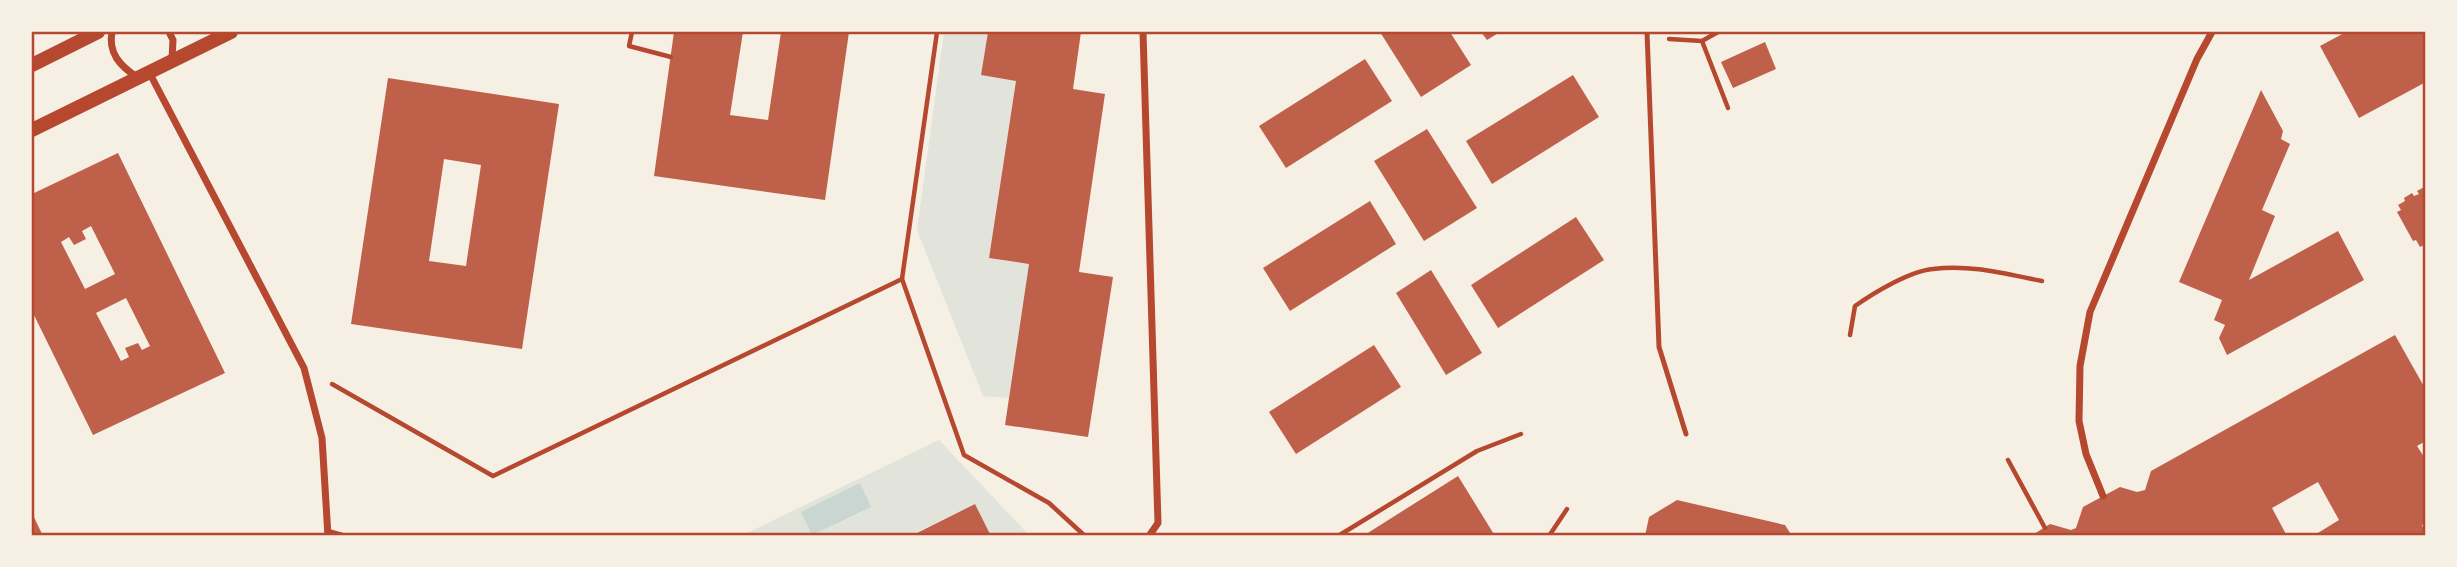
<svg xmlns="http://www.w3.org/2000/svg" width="2457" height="567" font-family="Barlow,sans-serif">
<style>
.green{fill:#e2e4dc}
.water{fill:#c9d6d2}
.building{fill:#bf614a;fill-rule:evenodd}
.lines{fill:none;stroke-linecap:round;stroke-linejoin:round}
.path{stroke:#b5482f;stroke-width:4.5}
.service{stroke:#b5482f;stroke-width:5}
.minor{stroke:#b5482f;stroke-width:7}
.secondary{stroke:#b5482f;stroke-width:14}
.neatline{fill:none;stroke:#b5482f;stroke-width:2.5}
</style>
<rect width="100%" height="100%" fill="#f6efe4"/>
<!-- green -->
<g class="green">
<polygon points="944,32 988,32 981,75 1016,81 989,258 1029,264 1009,398 983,396 917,230"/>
<polygon points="939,440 1029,535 991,535 975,504 911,535 741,536"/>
</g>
<!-- water -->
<polygon class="water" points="860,483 871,507 812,535 801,512"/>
<!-- building -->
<g class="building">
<polygon points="674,32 743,32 730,115 768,120 781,32 849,32 825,200 654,176"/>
<polygon points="988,32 1081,32 1073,89 1105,94 1079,272 1113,277 1088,437 1005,425 1029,264 989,258 1016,81 981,75"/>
<polygon points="1380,32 1450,32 1471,65 1421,97"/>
<polygon points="1481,32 1500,32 1487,40"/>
<polygon points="2346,32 2426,32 2426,82 2359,118 2320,46"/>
<polygon points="1765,42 1776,69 1733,88 1721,62"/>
<polygon points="1365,59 1392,101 1286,168 1259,126"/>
<polygon points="1573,75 1599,117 1492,184 1466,141"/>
<path d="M388,78L559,104L522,349L351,324ZM444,159L481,165L466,266L429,261Z"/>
<polygon points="2261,90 2283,131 2281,139 2290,144 2262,210 2275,216 2249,280 2338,231 2364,280 2227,355 2219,338 2225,325 2214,320 2222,300 2179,282"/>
<polygon points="1427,129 1477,208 1424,241 1374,161"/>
<path d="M118,153L225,373L93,435L32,311V194ZM91,226L115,274L85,289L61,242L69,237L74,245L86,239L82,231ZM126,298L150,346L142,350L138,343L125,348L129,357L121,361L96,313Z"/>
<polygon points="2426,186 2426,248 2424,245 2420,247 2416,240 2413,241 2397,212 2401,210 2398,205 2405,201 2404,198 2412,193 2414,196 2419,194 2417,191"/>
<polygon points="1370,201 1396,244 1290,311 1263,268"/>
<polygon points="1576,217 1604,260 1498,328 1471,285"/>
<polygon points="1431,270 1482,353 1446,375 1396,293"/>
<polygon points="2395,335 2426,390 2426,441 2417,446 2426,460 2426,522 2422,525 2426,536 2313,536 2339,520 2318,482 2272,508 2287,536 2031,536 2050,524 2071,530 2076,528 2083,507 2120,487 2137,492 2145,490 2151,471"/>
<polygon points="1374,345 1401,387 1296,454 1269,412"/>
<polygon points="1458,476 1495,536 1363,536"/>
<polygon points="1677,500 1785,525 1792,536 1645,536 1649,517"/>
<polygon points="975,504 991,536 911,536"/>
<polygon points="32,513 43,536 32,536"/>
</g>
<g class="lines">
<!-- path -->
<g class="path">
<polyline points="632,32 629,46 671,57"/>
<polyline points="1669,39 1702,41 1718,32"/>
<polyline points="1702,41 1728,108"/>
<polyline points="902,279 937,32"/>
<path d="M1850,335L1855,306C1875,292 1910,271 1933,269C1970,264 2006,274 2042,281"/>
<polyline points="332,384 493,476 902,279 964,455 1049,503 1085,536"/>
<polyline points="2008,460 2045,528"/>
<polyline points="1338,536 1477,451 1521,434"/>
<polyline points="1549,536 1567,509"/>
</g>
<!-- service -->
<g class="service">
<polyline points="1647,32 1659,347 1686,434"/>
<polyline points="327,531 345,536"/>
</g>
<!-- minor -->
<g class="minor">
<path d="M112,32C108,53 120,66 137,77"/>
<polyline points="169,32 173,40 172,59"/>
<polyline points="1143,32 1158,523 1149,536"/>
<polyline points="149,72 304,368 322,438 328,536"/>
<polyline points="2103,496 2086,454 2079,421 2080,366 2090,312 2197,59 2212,32"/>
</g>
<!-- secondary -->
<g class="secondary">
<polyline points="32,65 98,32"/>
<polyline points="32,130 231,32"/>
</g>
</g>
<!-- border -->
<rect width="2457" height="567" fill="none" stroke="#f6efe4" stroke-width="66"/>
<rect x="33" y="33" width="2391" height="501" class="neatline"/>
</svg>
